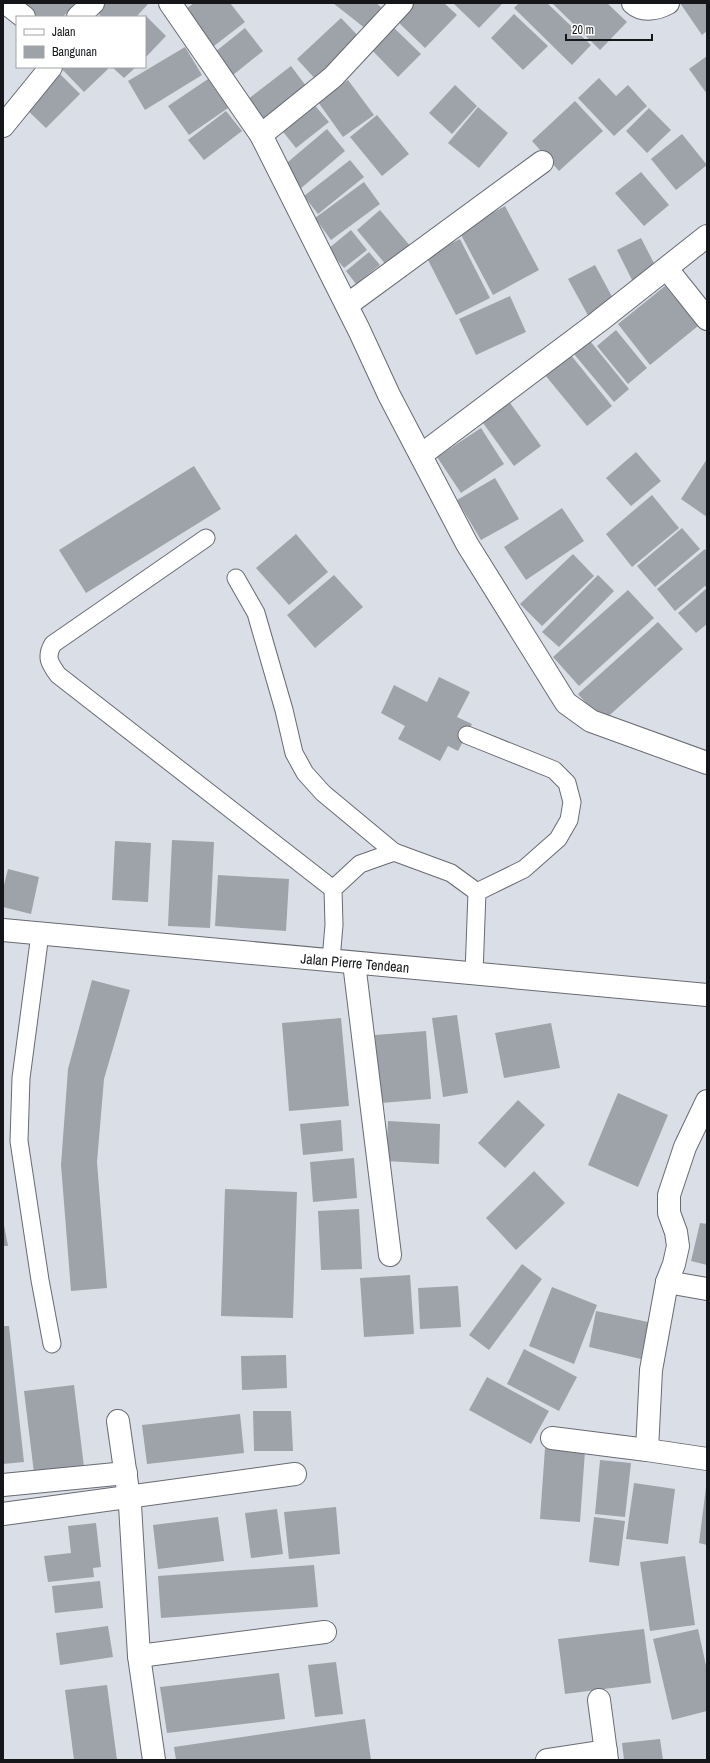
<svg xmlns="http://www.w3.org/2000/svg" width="710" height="1763" font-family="'Archivo Narrow',sans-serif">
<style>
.building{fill:#9ea3aa}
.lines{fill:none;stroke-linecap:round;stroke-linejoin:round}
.lane-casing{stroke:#676b72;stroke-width:19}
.street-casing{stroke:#676b72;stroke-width:24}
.secondary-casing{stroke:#676b72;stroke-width:24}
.lane{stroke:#fff;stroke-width:17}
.street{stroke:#fff;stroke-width:22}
.secondary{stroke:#fff;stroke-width:22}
.labels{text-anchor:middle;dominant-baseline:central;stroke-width:4;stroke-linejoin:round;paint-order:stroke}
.street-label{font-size:14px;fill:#141619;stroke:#fff}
</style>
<rect width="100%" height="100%" fill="#dadfe7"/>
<!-- building -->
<g class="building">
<polygon points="18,3 75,3 63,17 35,17"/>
<polygon points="99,3 149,3 136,17 102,17 94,9"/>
<polygon points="194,3 230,3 245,22 214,46 186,9"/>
<polygon points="333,3 376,3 382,8 366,29"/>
<polygon points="412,3 444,3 457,15 425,48 396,20"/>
<polygon points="453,3 503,3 479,28"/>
<polygon points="519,3 547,3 591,45 572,65 514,8"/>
<polygon points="552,3 607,3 627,22 600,50"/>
<polygon points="680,3 707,3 707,31 702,35"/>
<polygon points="514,14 548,46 523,70 491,38"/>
<polygon points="145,15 166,36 145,58"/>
<polygon points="341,18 362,40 318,82 297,59"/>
<polygon points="391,25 421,54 398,77 369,47"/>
<polygon points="245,28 263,51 233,75 215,52"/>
<polygon points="185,47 202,75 145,110 128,81"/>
<polygon points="707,56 707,94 689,69"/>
<polygon points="291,66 309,90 264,124 247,100"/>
<polygon points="60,67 107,67 108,69 84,92"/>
<polygon points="112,67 136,67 124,78"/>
<polygon points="56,70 80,94 46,128 22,105"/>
<polygon points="599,78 616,96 628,85 647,106 614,136 578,98"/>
<polygon points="208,79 228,108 189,135 168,106"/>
<polygon points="348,80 374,115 343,137 318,102"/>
<polygon points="455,85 477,106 452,134 429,113"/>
<polygon points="575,101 603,131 559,171 532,141"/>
<polygon points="312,102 329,122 296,148 280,128"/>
<polygon points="478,107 508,133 479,168 448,143"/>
<polygon points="649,108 671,130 647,153 626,131"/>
<polygon points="226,111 242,131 204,160 188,140"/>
<polygon points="377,115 409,154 382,176 350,137"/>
<polygon points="327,129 345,151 300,189 282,167"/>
<polygon points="682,134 707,165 676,190 651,159"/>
<polygon points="350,160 364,177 318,214 304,196"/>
<polygon points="641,172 669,205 644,226 615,193"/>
<polygon points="364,182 380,204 331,240 315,218"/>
<polygon points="505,206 539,270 493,295 459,231"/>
<polygon points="380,210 411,247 387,266 357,230"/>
<polygon points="351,230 367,250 344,268 328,249"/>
<polygon points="641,238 658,271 634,284 617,250"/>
<polygon points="460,239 490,298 456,315 426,256"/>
<polygon points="369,252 380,265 356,284 346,271"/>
<polygon points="595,265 616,304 590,319 568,279"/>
<polygon points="665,286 698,326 650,365 618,324"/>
<polygon points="510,296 526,332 476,355 459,319"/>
<polygon points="616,330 647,368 628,384 597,346"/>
<polygon points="590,341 629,389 614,402 574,354"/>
<polygon points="570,354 612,406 587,426 545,375"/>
<polygon points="508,400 541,446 514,466 481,420"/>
<polygon points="481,428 504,464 461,493 437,457"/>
<polygon points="636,452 661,481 631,506 606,478"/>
<polygon points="707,459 707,517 681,499"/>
<polygon points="194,466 221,509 86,593 59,550"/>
<polygon points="495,478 519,519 481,540 457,500"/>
<polygon points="652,495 679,528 632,567 606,534"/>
<polygon points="562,508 584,541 526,580 504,547"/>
<polygon points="682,528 700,549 655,587 637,566"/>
<polygon points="296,534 328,572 289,605 256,568"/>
<polygon points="705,549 707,552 707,588 705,586 675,611 657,589"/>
<polygon points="573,554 594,576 542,626 520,604"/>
<polygon points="334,575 363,607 315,648 287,615"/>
<polygon points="598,575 614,591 559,647 542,632"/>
<polygon points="707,588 707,624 696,633 678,613"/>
<polygon points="628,590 654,618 579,686 553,657"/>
<polygon points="658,622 683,649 602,722 578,694"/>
<polygon points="439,677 470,692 457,717 472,724 458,751 448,746 440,761 398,739 405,726 381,713 394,685 427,702"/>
<polygon points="172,840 214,842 210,928 168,926"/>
<polygon points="115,841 151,843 148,902 112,900"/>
<polygon points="8,869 39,877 31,914 3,907 3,889"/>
<polygon points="218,875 289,879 286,931 215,926"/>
<polygon points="92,980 130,990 104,1079 97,1162 107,1288 71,1291 61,1165 68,1069"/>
<polygon points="457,1015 468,1093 443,1097 432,1018"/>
<polygon points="341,1018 349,1106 289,1111 282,1023"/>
<polygon points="551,1023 560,1068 504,1078 495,1033"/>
<polygon points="426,1031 431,1099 381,1103 375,1035"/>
<polygon points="618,1093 668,1115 638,1187 588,1165"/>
<polygon points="518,1100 545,1125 505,1168 478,1143"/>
<polygon points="341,1120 343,1151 303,1155 300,1124"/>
<polygon points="388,1121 440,1124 439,1164 386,1161"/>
<polygon points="354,1158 357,1198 313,1202 310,1162"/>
<polygon points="534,1171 565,1203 516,1250 486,1218"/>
<polygon points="225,1189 297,1192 293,1318 221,1316"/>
<polygon points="359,1209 362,1269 321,1270 318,1211"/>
<polygon points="3,1220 8,1246 3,1246"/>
<polygon points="700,1223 707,1224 707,1265 691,1261"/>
<polygon points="522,1264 542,1279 489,1350 469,1335"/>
<polygon points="410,1275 414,1334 364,1337 360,1278"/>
<polygon points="458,1286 461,1327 420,1329 418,1288"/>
<polygon points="552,1287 597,1305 574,1364 529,1346"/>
<polygon points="596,1311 648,1322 641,1359 589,1347"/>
<polygon points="3,1326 9,1326 24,1462 3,1464"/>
<polygon points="524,1349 577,1377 559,1411 507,1384"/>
<polygon points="286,1355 287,1388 242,1390 241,1356"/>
<polygon points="487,1377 549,1411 531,1444 469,1410"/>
<polygon points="74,1385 84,1467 34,1473 24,1391"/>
<polygon points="253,1411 291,1411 293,1451 254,1451"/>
<polygon points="240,1414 244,1453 147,1464 142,1425"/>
<polygon points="545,1448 585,1451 580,1522 540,1519"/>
<polygon points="600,1460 631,1463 625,1517 595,1514"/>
<polygon points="634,1483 675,1489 668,1544 626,1539"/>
<polygon points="706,1487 707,1487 707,1545 699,1543"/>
<polygon points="336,1507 340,1554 289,1559 284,1512"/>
<polygon points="277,1509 283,1554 251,1558 245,1513"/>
<polygon points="218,1517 224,1561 158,1569 153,1525"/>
<polygon points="594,1517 625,1521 619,1566 589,1562"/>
<polygon points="96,1523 101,1567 93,1568 94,1577 48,1582 44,1556 71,1553 68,1526"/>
<polygon points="685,1556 695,1625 650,1631 640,1562"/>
<polygon points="314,1565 318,1607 161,1618 158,1576"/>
<polygon points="100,1581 103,1608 55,1613 52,1586"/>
<polygon points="108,1626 113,1657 60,1665 56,1633"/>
<polygon points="644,1629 651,1683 565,1694 558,1639"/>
<polygon points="698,1629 707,1670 707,1711 672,1720 653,1639"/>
<polygon points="336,1662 343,1714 315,1717 308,1665"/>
<polygon points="279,1673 285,1719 167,1733 160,1687"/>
<polygon points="107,1685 117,1760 74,1760 65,1690"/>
<polygon points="365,1719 371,1760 176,1760 174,1747"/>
<polygon points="660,1739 663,1760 624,1760 622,1743"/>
</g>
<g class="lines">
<defs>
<g id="lane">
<path d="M206,538L53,644C45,657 50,664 58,675L333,889"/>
<polyline points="236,578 256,613 284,710 294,753 305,773 323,793 394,852"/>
<polyline points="467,735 554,770 567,783 572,802 569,820 558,839 524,869 477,892"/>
<polyline points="40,934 21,1078 19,1141 40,1280 52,1344"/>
<polyline points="331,960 334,925 333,889 360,864 394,852 451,873 477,892 474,974"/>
</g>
<g id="street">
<polyline points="6,3 24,17"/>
<polyline points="170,3 261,135 359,330 389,395 467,544 566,703 591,721 707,763"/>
<path d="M633,3C643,12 657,9 668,3"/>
<polyline points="78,17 93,3"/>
<polyline points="3,126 51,67"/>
<polyline points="261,135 333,77 402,3"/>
<polyline points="667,269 707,319"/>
<polyline points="347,305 542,162"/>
<polyline points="421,455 598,322 707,236"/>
<polyline points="354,963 390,1255"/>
<polyline points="667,1282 674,1264 678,1246 676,1232 669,1213 669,1195 685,1147 707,1101"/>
<polyline points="707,1289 667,1282 651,1370 647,1450 707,1459"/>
<polyline points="118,1421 130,1505 139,1656 154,1760"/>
<polyline points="552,1438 647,1450"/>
<polyline points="3,1485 126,1473"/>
<polyline points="3,1514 295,1474"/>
<polyline points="139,1656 325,1632"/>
<polyline points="599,1700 607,1760"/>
<polyline points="547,1760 606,1751"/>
</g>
<polyline id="secondary" points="3,930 707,995"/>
</defs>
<!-- lane casing -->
<use href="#lane" class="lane-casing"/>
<!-- street casing -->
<use href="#street" class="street-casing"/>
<!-- secondary casing -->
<use href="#secondary" class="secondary-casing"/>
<!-- lane -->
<use href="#lane" class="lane"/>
<!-- street -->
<use href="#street" class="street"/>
<!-- secondary -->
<use href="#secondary" class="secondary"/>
</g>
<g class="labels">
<!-- street labels -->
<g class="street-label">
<text transform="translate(355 963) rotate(5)">Jalan Pierre Tendean</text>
</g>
</g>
<!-- border -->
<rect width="710" height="1763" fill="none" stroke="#141619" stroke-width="8"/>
<!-- legend -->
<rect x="16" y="16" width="130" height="52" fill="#ffffff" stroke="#a1a2a3"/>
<rect x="24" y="29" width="20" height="6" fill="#ffffff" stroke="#a1a2a3"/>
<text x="52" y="36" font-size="12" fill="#141619">Jalan</text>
<rect x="24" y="46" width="20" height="12" fill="#9ea3aa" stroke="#a1a2a3"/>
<text x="52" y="56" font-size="12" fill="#141619">Bangunan</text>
<!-- scale -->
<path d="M566 34v6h86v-6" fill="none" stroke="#141619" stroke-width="2"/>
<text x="572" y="34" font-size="12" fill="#141619" stroke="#ffffff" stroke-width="3" paint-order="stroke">20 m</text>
</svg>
